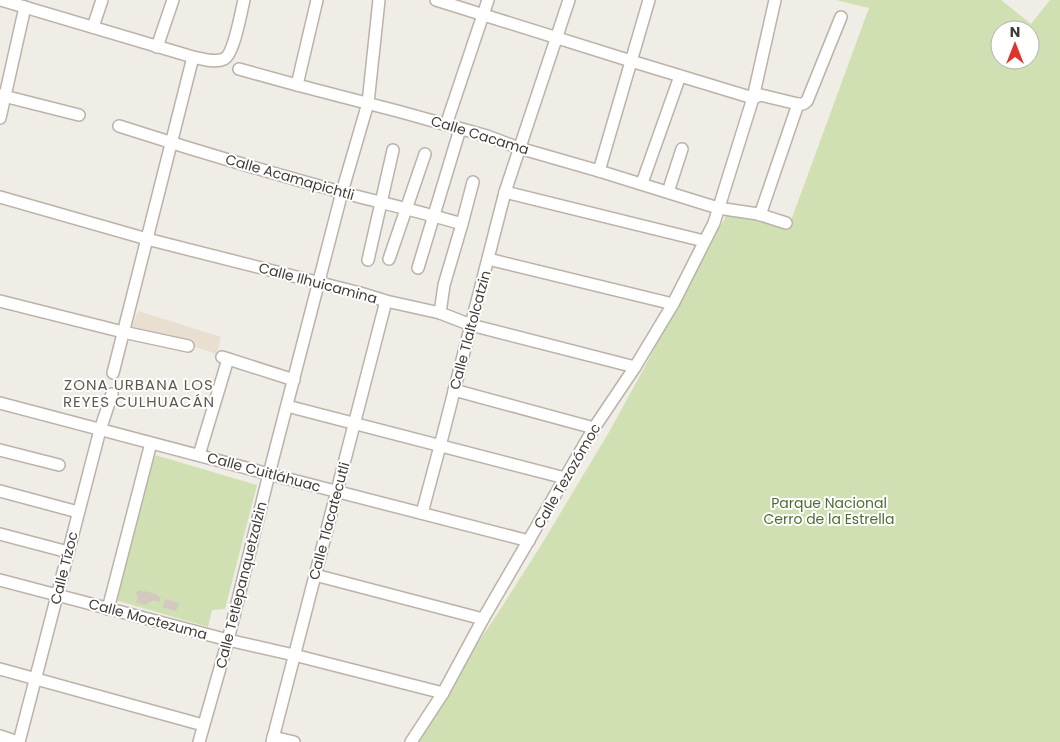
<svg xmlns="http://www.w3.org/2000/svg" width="1060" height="742" font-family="Poppins,sans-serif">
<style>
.education{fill:#e8dfd1}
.green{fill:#d1e0b3;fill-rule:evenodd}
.building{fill:#d3c9bf}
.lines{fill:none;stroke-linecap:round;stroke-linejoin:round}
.minor-casing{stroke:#bbb2a9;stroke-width:14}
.minor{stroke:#fff;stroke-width:11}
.labels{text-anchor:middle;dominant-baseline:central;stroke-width:4;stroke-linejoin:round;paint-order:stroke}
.street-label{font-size:14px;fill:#423c36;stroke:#fff}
.park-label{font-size:14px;fill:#4e6c31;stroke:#fff}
.neighbourhood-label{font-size:15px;letter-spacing:1px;fill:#64584e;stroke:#fff}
</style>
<rect width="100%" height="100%" fill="#f0ece6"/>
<!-- education -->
<polygon class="education" points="138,311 221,337 217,354 189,345 131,329"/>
<!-- green -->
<g class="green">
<path d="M836,0H1001L1031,24L1050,0H1060V742H413L443,693L492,622L540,547L609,432L642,372L674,311L726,216L741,214L789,226L869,8ZM1000,30H1030V60H1000Z"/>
<polygon points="155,455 257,485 225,609 212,610 208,627 115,600"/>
</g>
<!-- building -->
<g class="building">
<polygon points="141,590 142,592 146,591 158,595 160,598 160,601 157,602 154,600 145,605 136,602 138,597 135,592"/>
<polygon points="165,599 179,603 176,611 162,607"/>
</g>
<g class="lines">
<defs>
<g id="minor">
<path d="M1,0L193,57C202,59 215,63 224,59C234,54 241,12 244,0"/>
<polyline points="436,0 631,61 753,98 761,95 798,104 803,104 807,101 841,17"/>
<polyline points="93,27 102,0"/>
<polyline points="157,47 173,0"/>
<polyline points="239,69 297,85 401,112 487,136 519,148 599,171 718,208 758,214 786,223"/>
<polyline points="297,85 317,0"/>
<polyline points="0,95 79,115"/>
<polyline points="0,118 25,7"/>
<polyline points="446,125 488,0"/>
<path d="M119,126C193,150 267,172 341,192C382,203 422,212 462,224"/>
<polyline points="599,171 649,0"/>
<polyline points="642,183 680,76"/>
<polyline points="505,192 704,241"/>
<polyline points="668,192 682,149"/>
<polyline points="0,197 147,239 360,293 386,301 440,313 471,325 635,367"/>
<polyline points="760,215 798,104"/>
<polyline points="389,259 425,154"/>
<polyline points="488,259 673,304"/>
<polyline points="368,260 393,150"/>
<polyline points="418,268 460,129"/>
<polyline points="0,301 123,332 188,346"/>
<polyline points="440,313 444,285 462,224 473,182"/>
<polyline points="222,357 294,380"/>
<polyline points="113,373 193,57"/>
<polyline points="454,390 594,428"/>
<polyline points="0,403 269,474 529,541"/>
<polyline points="287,406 565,478"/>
<polyline points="0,450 59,465"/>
<polyline points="199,455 228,359"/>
<polyline points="0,491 78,512"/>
<polyline points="422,513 440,446 505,192 569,0"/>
<polyline points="0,534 68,552"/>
<polyline points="315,575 483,619"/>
<polyline points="0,580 228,640 294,655 443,693"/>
<polyline points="108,609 151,443"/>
<polyline points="0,669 203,725"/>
<polyline points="0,736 18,742"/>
<polyline points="273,737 294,742"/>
<polyline points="19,742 100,430 112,394"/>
<polyline points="199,742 228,640 269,474 342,192 368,103 379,0"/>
<polyline points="272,742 386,301"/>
<polyline points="411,742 443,693 483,619 594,428 635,367 673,304 714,223 753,98 775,0"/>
</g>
</defs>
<!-- minor casing -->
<use href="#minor" class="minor-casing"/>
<!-- minor -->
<use href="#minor" class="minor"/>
</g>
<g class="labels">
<!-- street labels -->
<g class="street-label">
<text transform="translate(480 135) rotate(17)">Calle Cacama</text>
<text transform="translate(290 177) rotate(16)">Calle Acamapichtli</text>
<text transform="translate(318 283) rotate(15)">Calle Ilhuicamina</text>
<text transform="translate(470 330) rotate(-75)">Calle Tlaltolcatzin</text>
<text transform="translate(264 472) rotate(15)">Calle Cuitláhuac</text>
<text transform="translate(567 476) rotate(-60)">Calle Tezozómoc</text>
<text transform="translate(329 521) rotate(-75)">Calle Tlacatecutli</text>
<text transform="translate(64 568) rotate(-76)">Calle Tízoc</text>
<text transform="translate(241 585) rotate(-76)">Calle Tetlepanquetzalzin</text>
<text transform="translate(148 619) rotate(15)">Calle Moctezuma</text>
</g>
<!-- park labels -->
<g class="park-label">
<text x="829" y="503">Parque Nacional<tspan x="829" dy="16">Cerro de la Estrella</tspan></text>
</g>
<!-- neighbourhood labels -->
<g class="neighbourhood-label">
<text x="139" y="384">ZONA URBANA LOS<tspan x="139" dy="17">REYES CULHUACÁN</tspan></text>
</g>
</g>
<!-- north arrow -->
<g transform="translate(1015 45)"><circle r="24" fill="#ffffff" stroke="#b3b1af"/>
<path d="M0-4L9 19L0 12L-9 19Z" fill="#df332e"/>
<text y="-8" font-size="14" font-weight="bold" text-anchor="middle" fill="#423c36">N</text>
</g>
</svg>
